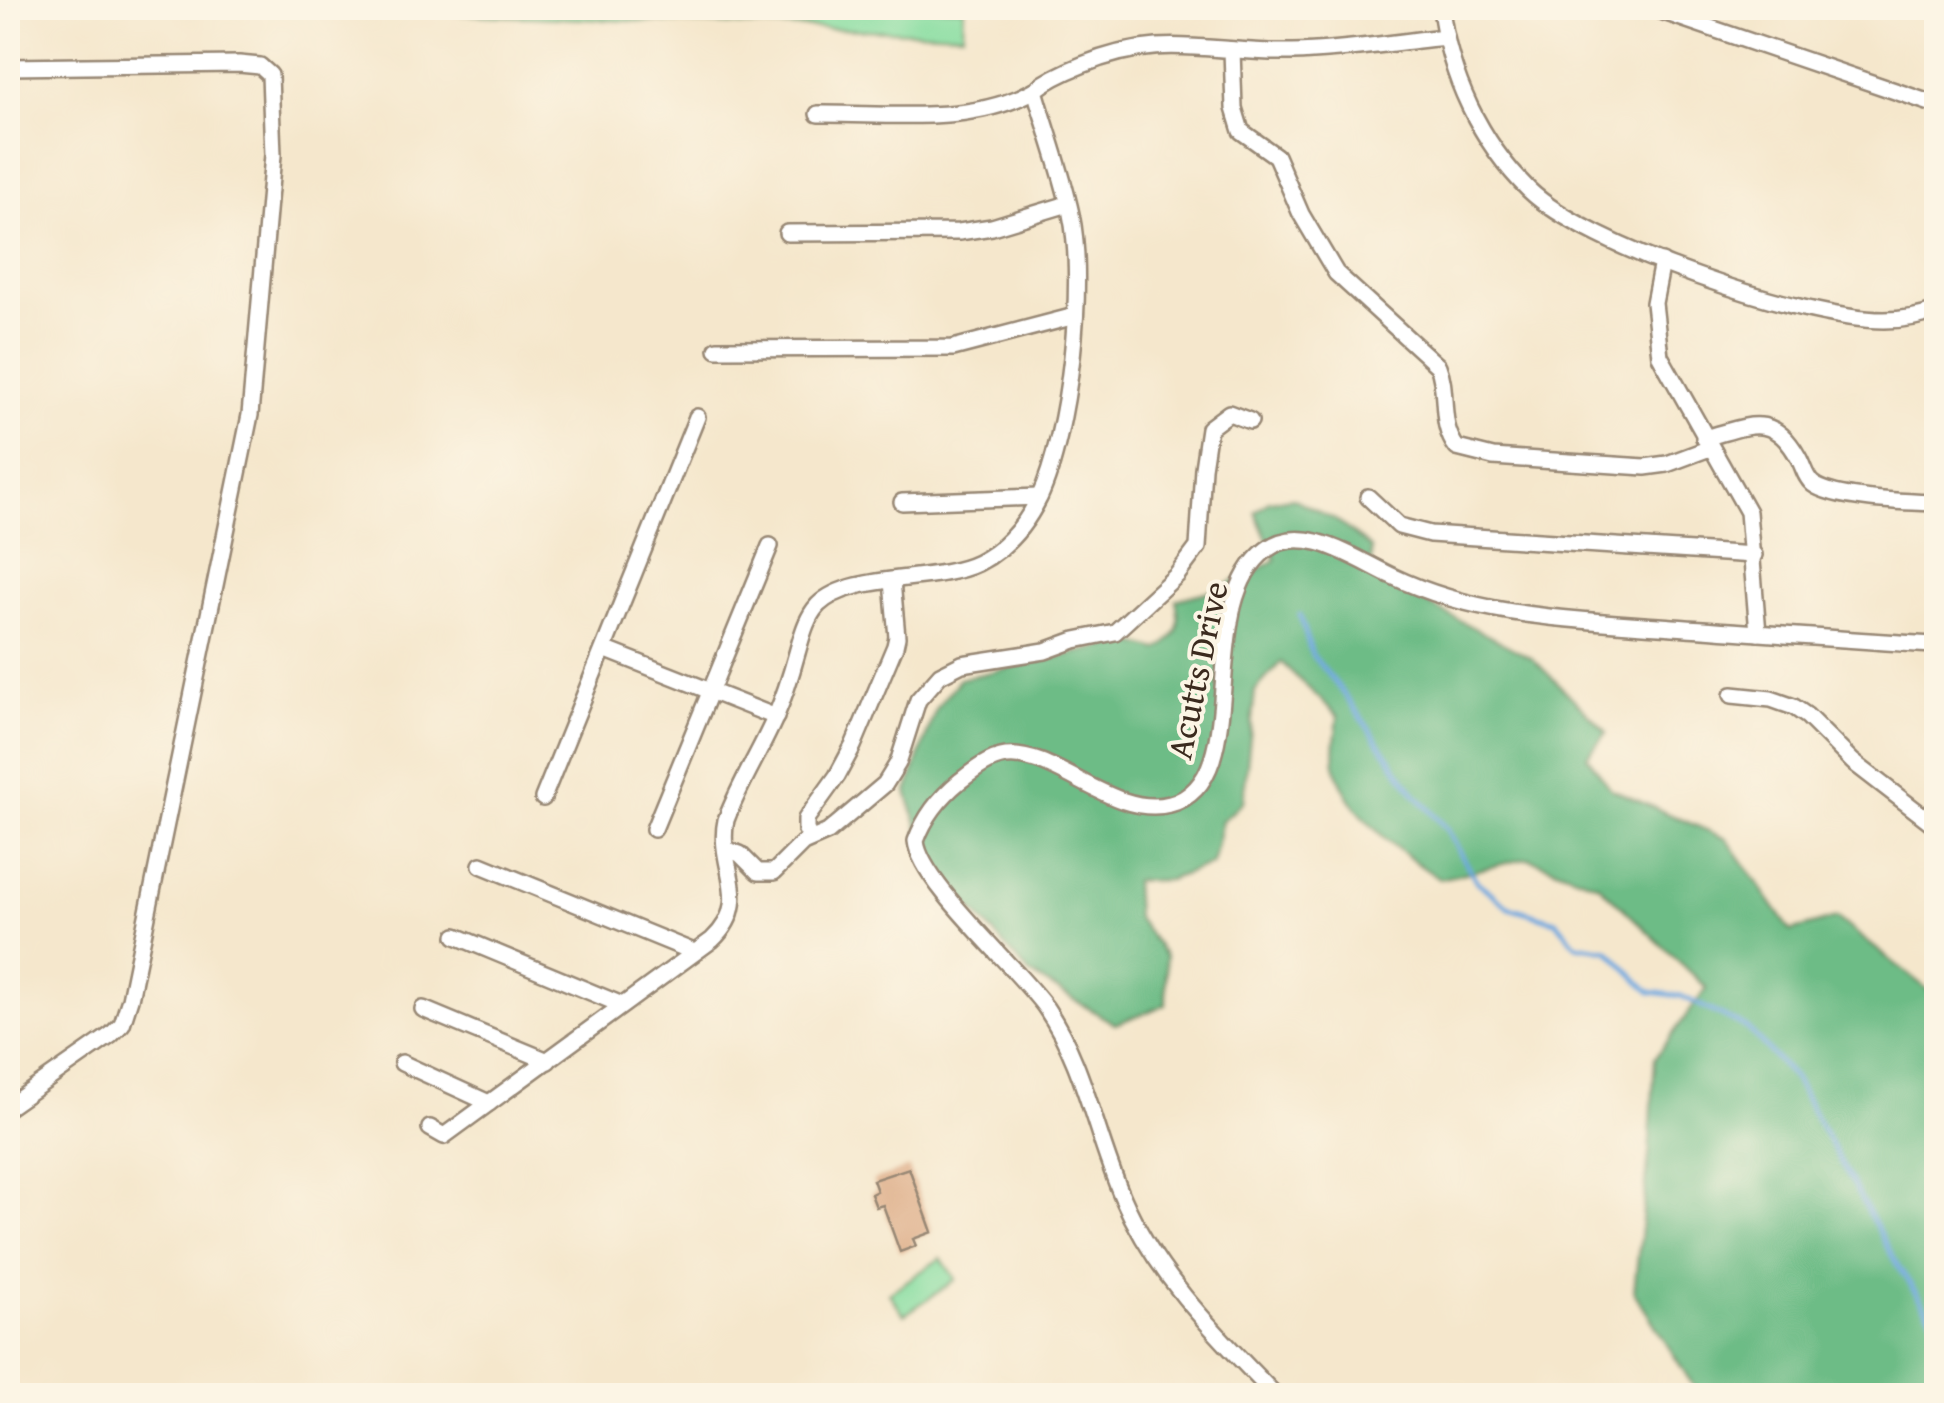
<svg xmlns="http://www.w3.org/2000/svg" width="1944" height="1403" font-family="'Gentium Book Plus',serif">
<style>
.green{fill:#87dda0;stroke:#61845f;stroke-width:2.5}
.forest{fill:#6dbc86;stroke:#547352;stroke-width:2.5}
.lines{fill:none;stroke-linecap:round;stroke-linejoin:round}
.stream{stroke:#6fa9df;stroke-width:5}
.building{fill:#ddac86}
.street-casing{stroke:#988875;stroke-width:20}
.street{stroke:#fff;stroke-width:15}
.labels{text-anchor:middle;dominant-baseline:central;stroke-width:8;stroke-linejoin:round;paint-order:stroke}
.street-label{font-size:35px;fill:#3b2a1e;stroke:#fcf5e5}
</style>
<rect width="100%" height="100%" fill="#fcf5e5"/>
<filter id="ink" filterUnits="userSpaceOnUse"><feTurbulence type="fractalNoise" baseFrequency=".01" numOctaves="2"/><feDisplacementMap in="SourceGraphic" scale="20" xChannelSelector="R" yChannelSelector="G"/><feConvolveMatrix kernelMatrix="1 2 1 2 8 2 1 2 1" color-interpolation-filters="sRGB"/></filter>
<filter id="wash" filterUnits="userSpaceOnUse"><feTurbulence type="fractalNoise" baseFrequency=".0048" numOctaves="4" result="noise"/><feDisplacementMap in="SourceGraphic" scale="40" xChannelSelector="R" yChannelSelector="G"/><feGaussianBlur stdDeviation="2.25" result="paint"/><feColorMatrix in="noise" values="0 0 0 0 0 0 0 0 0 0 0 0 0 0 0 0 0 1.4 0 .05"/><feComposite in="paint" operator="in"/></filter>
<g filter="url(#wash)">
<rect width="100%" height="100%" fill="#f5e7cc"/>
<!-- green -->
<g class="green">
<polygon points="389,8 964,8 963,34 389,11"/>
<polygon points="941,1258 956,1280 904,1315 889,1293"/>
</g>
<!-- forest -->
<path class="forest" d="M1293,498L1337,521L1371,548V574L1533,659L1607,732L1587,756L1611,789L1727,839L1791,931L1837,918L1936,996V1395H1699L1634,1292L1649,1156L1655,1058L1707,988L1599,885L1528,858L1440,879C1399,852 1346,814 1335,764C1332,750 1337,731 1338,716L1281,662L1255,691L1243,802L1222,821L1212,864L1168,880L1134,881L1136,917L1166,957V1005L1115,1024L1029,973L929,861L907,792L936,708L960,679L1128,641L1158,650C1180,635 1181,626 1176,600L1218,589L1276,560L1255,512L1269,501Z"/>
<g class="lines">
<!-- stream -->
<polyline class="stream" points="1300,615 1312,655 1345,695 1415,794 1446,828 1477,882 1509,907 1556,921 1576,945 1608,950 1650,992 1681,996 1747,1028 1794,1078 1899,1268 1936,1323"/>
</g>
<g id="blocks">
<!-- building -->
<polygon class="building" points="909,1168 932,1232 913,1239 916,1246 900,1252 883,1205 876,1207 871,1194 877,1191 873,1180"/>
</g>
</g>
<g filter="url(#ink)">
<use href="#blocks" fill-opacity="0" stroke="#988875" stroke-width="2.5"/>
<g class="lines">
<defs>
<g id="street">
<path d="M1441,8C1449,75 1480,142 1529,190C1588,247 1802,320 1884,320C1902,320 1920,317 1936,311"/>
<polyline points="1652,8 1936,105"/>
<path d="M1232,50L1234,108L1241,131L1276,156L1301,214L1336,273L1438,366C1449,393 1438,423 1457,448L1493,457L1645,467L1667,464L1710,448"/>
<polyline points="8,67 239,64 260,66 270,75 273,155 250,415 130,999 122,1024 111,1035 8,1107"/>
<path d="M818,114C888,113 971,126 1035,90"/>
<polyline points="787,233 959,232 992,227 1068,204"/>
<polyline points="1662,262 1654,303 1660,356 1748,512 1758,633"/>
<polyline points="717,349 953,348 1075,316"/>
<path d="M1704,438C1747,427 1772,410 1798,457C1803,465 1805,478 1813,484C1834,500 1909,502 1936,503"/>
<polyline points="1368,497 1399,526 1430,534 1754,555"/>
<polyline points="902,502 1039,497"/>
<polyline points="604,649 776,717"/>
<polyline points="1732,695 1771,699 1794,707 1807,716 1853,762 1936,826"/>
<polyline points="543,798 697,417"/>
<polyline points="654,829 770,546"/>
<polyline points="811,839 806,830 806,819 837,776 853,746 895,646 897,637 892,581"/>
<polyline points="728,850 740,854 758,872 774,872 803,843 828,832 885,784 898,763 918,700 940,675 962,664 1045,651 1075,640 1115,632 1177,575 1198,547 1203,468 1209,428 1229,413 1250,421"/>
<polyline points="481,865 694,952"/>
<polyline points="456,936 622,1005"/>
<polyline points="423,1009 548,1061"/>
<polyline points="402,1063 489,1103"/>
<path d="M430,1128L444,1136L712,940C755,900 716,866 726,820C739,785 760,752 775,718C784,697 791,675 797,653C802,636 806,618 818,605C851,572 935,584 978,563C1006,549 1025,526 1039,498C1069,434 1086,284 1071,214C1062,172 1047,132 1035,90C1049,79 1064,72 1082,65C1165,31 1210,54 1293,52C1344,51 1395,42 1446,37"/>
<path d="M1276,1396C1217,1335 1157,1277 1123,1198C1095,1135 1085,1065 1046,1008C1017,967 920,883 916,841C925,816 939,798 960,781C973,771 989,758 1006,756C1054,750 1114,819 1170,804C1256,781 1193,606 1266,550C1303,521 1357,560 1392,576C1479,618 1578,620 1673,627C1761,633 1848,640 1936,645"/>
</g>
</defs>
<!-- street casing -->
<use href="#street" class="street-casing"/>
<!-- street -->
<use href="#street" class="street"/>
</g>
</g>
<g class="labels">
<!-- street labels -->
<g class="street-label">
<text transform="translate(1197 670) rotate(-78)">Acutts Drive</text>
</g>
</g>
<!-- margin -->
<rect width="1944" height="1403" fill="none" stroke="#fcf5e5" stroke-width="40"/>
</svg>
